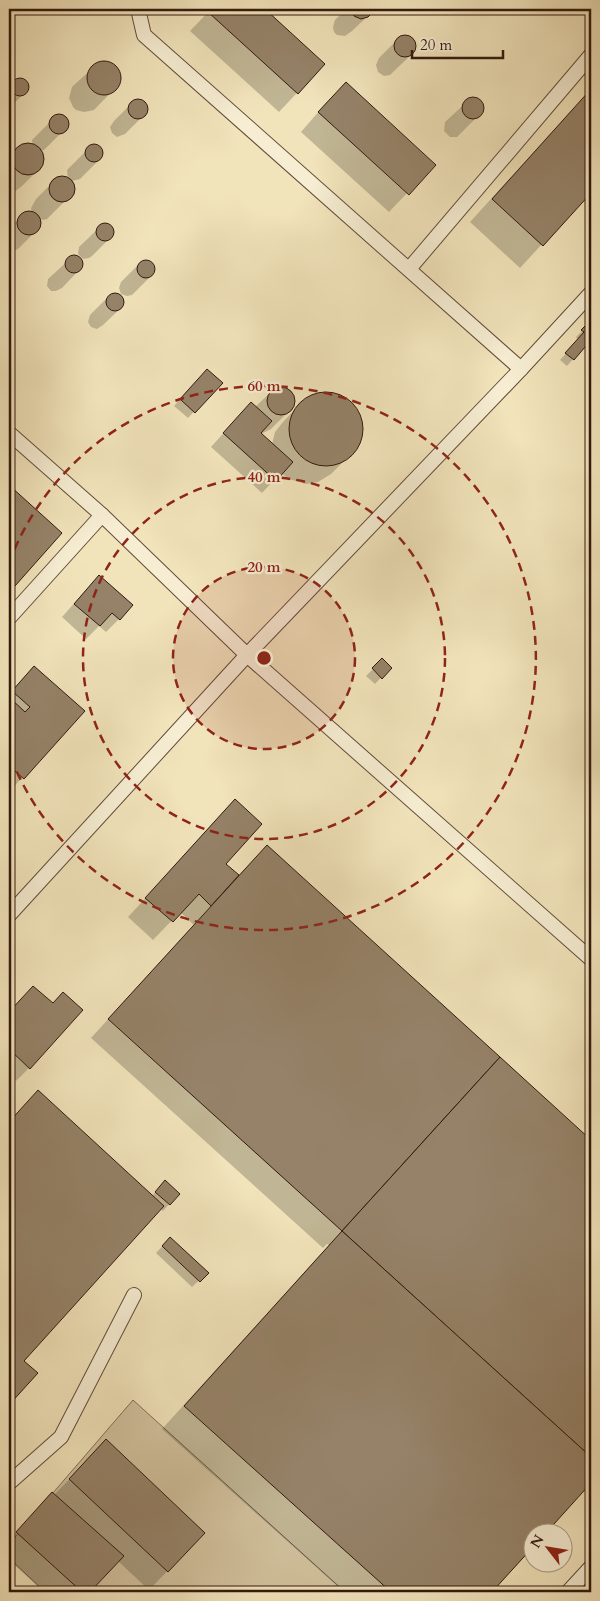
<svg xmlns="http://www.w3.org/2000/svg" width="600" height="1601" font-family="Cardo,serif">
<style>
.green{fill:#d1c19d;stroke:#826d56}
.shadow{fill:#0003}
.building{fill:#958268;stroke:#32190f}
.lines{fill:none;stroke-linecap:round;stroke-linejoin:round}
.service-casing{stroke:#624c3a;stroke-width:16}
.service{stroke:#f6edd2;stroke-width:14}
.ring{fill:none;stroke:#8f2418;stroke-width:2.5;stroke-dasharray:9 6}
.centre{fill:#8f2418;stroke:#f6edd2;stroke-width:2.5}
.ring-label{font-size:15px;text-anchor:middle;font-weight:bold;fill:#8f2418;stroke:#f6edd2;stroke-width:4.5;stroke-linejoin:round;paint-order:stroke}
</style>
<rect width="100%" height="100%" fill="#f1e3ba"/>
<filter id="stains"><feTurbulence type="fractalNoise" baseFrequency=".004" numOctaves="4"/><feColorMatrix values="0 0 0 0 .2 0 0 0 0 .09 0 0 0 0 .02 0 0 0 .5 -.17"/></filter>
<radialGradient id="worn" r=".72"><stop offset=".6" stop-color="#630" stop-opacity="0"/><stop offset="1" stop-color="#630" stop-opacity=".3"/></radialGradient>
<!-- green -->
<polygon class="green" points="133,1400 345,1592 45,1592 9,1558 9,1544"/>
<!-- shadow -->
<g class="shadow">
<polygon points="9,9 19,9 9,19"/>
<polygon points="211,9 263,9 324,64 279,112 190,31"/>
<polygon points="346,9 372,9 371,13 352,31 345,36 337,35 334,32 333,27 335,20"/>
<polygon points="403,36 411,38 414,42 415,47 413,53 390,75 384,76 378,72 376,65 379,58 398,39"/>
<polygon points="106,62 112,64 119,73 119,80 117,86 94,110 84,112 76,110 73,107 69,98 72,87 98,63"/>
<polygon points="19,79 24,80 27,85 26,91 9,109 9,86 14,81"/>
<polygon points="591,89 591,191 520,268 470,222"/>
<polygon points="471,98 479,100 483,105 482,112 457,137 450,137 444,131 445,122"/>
<polygon points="139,101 144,104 146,109 144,115 125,134 117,137 112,133 110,127 114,121 133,102"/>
<polygon points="327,102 434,165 389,212 301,132"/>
<polygon points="60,115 66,119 68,126 44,150 40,151 43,158 41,167 22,186 13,193 12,199 9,203 9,158 20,147 27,144 33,146 32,140 56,116"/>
<polygon points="96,145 100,148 102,155 99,160 80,179 72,181 68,178 67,170 91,146"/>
<polygon points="62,178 68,179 72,184 73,190 70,196 47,219 43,220 37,217 39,222 37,230 18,249 9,252 9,229 21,216 28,213 32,214 31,208 36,199 55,180"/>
<polygon points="103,224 109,225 112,229 111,237 92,256 89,258 83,259 78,254 79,247"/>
<polygon points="72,257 78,258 81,263 80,269 62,288 56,291 51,291 47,286 48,279"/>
<polygon points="146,261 151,263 154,269 151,276 132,295 127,296 121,294 119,288 121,282 140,263"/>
<polygon points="115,294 120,295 123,302 122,307 103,325 97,329 91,327 88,322 90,315 109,296"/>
<polygon points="589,324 591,326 591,338 567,366 560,360 578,340 576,337"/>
<polygon points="201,377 221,383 188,418 174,406"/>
<polygon points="280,387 290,391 294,400 290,410 271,429 261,434 272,444 275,432 283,422 302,402 315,395 330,394 342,397 351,404 360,419 362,431 359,443 350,455 331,474 318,482 306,484 289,479 281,473 262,493 211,447 238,417 255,407 271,392"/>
<polygon points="9,486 60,533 9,590"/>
<polygon points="86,590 119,619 106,632 99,626 86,639 62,617"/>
<polygon points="382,660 390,668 375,684 366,676"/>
<polygon points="34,667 83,711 9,792 9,694"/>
<polygon points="235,801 224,864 238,876 267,847 591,1141 591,1482 544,1534 532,1534 532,1546 490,1592 344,1592 162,1429 329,1245 327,1244 323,1248 91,1038 194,925 180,912 153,940 128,917"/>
<polygon points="20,1000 52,1005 29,1068 16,1081 9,1074 9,1013"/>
<polygon points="38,1092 152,1196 158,1189 178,1194 163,1211 160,1208 23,1361 36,1373 9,1403 9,1121"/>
<polygon points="170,1238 207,1273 192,1287 156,1253"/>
<polygon points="88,1460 204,1533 149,1590 118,1561 88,1592 44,1592 9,1560 9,1540 52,1493 54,1495"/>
</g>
<!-- building -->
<g class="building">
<polygon points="211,9 265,9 325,64 298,94 208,12"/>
<polygon points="351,9 373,9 372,13 368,17 361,19 354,16"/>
<circle cx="405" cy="46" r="11"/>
<circle cx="104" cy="78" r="17"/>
<circle cx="20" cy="87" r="9"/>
<polygon points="346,82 436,165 409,195 318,112"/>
<polygon points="591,89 591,193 543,246 492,199"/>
<circle cx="473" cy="108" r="11"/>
<circle cx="138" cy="109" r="10"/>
<circle cx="59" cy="124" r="10"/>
<circle cx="28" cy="159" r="16"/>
<circle cx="94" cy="153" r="9"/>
<circle cx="62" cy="189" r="13"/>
<polygon points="9,181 12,185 14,193 13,199 9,205"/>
<circle cx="29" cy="223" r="12"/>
<circle cx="105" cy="232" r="9"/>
<circle cx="74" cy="264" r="9"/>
<circle cx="146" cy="269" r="9"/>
<circle cx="115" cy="302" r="9"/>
<polygon points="589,322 591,324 591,340 574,360 565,353 584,332 581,330"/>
<polygon points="207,369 223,383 195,413 180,399"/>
<circle cx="281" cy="401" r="14"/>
<circle cx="326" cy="429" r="37"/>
<polygon points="251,402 272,421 261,433 293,462 276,481 223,433"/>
<polygon points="9,485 62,533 15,586 9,580"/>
<polygon points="99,575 133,605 120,620 112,613 100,626 74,604"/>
<polygon points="382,658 392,668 382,679 372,668"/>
<polygon points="34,666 85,711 24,779 9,766 9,697 25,712 30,707 12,691"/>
<polygon points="235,799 262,824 226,864 239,875 211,906 199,894 173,922 145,898"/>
<polygon points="267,845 500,1057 342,1231 108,1019"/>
<polygon points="33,986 53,1003 63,992 83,1010 30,1069 9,1049 9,1012"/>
<polygon points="500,1057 591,1140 591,1457 342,1231"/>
<polygon points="38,1090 164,1206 24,1361 38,1373 9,1405 9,1122"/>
<polygon points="165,1180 180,1194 170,1205 155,1192"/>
<polygon points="342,1231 591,1457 591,1483 545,1534 532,1534 532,1548 492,1592 391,1592 184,1406"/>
<polygon points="170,1237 209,1273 200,1282 162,1246"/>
<polygon points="106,1439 205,1533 168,1572 69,1479"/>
<polygon points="52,1492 124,1556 90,1592 82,1592 16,1532"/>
</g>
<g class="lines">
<defs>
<g id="service">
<polyline points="138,9 144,35 521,369"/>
<polyline points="409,269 591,55"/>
<polyline points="9,433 102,515 247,655 591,959"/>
<polyline points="9,618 102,515"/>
<polyline points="9,915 247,655 521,369 591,293"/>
<polyline points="9,1483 61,1437 134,1295"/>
<polyline points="568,1592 591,1567"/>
</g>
</defs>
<!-- service casing -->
<use href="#service" class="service-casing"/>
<!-- service -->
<use href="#service" class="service"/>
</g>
<!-- distance rings -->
<circle cx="264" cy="658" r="91" fill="#8f2418" fill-opacity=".12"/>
<g class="ring">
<circle cx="264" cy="658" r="91"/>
<circle cx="264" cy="658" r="181"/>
<path d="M9 563A272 272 0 1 1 9 753"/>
</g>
<circle cx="264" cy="658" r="8" class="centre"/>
<g class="ring-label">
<text x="264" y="391">60 m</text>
<text x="264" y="482">40 m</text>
<text x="264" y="572">20 m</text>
</g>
<!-- margin -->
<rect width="600" height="1601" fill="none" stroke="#f1e3ba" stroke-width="30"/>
<rect x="10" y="10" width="580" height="1581" fill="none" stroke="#32190f" stroke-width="2.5"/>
<rect x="15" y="15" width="570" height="1571" fill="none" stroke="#32190f"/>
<!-- north arrow -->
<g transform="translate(548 1548) rotate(301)"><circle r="24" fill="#f6edd2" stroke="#a89884"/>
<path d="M0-4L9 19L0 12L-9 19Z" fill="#8f2418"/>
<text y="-8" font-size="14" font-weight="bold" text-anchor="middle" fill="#32190f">N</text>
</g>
<!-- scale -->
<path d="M412 50v8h91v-8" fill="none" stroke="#32190f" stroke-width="2.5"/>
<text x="420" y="50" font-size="15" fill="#32190f" stroke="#f6edd2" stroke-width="4" paint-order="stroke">20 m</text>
<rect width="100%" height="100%" filter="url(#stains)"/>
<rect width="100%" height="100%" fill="url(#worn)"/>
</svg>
